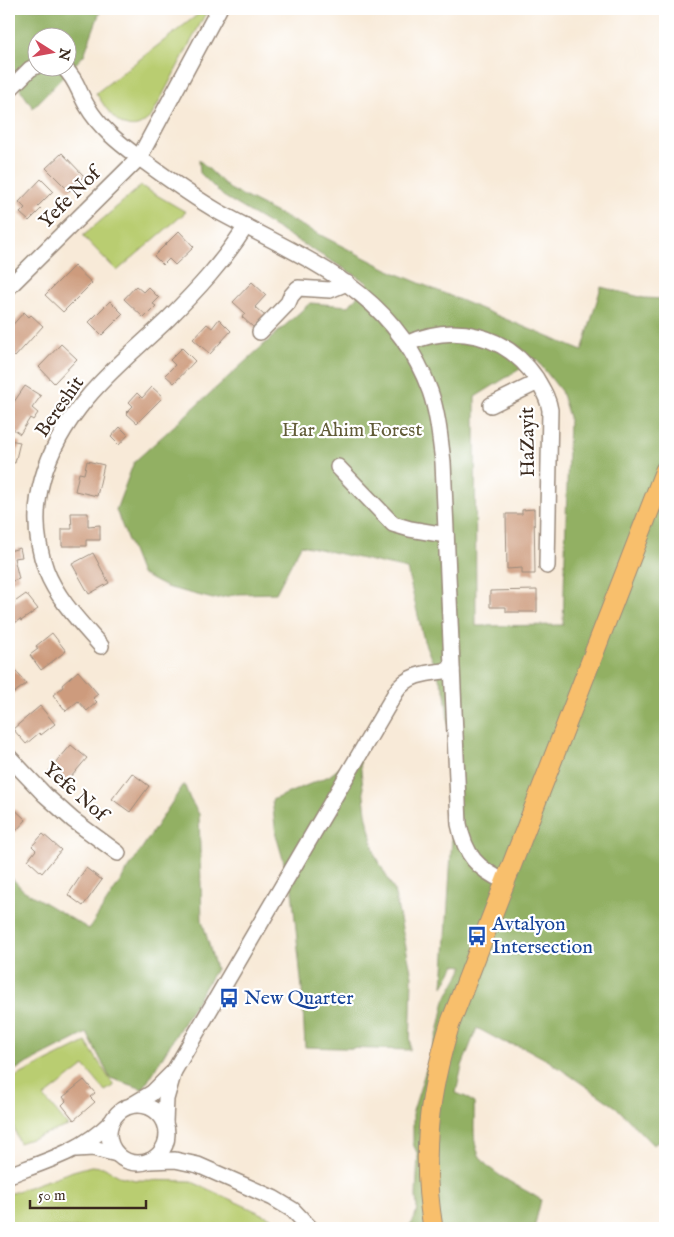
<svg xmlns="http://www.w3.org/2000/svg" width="674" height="1237" font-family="'IM FELL English',serif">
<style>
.green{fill:#b9cd71;stroke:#7a7c48}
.forest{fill:#92b063;stroke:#666d40;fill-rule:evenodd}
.building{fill:#cd9b7d}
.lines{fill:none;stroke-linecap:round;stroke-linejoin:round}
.minor-casing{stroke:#9a8a7b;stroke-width:18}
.major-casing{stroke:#9a8a7b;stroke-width:21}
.minor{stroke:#fff;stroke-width:15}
.major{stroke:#f8bf6c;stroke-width:19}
.labels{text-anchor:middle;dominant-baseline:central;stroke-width:4.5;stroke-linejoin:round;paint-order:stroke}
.street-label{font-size:20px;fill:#3b2a1e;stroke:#fff}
.park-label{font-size:20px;fill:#615b37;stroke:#fff}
.transit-label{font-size:20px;fill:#164399;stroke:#fff;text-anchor:start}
</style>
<rect width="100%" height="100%" fill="#fff"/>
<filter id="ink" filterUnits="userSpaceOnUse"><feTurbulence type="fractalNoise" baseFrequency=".02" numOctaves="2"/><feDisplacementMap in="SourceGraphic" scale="10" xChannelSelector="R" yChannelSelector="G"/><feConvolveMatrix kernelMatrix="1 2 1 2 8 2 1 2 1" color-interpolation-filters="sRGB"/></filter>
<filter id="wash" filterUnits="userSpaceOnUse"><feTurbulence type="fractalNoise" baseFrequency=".0096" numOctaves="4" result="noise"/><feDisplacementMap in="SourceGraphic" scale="20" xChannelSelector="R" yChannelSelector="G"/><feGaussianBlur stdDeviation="1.12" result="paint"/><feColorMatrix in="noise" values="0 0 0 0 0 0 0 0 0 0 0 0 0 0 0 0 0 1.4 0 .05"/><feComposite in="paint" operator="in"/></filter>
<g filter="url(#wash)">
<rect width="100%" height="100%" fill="#f8ead8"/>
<!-- green -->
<g class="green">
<path d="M205,9H208L151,117C146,120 142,125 137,126C118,131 104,105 96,93Z"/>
<polygon points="141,186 186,212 117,271 83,236"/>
<polygon points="86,1042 114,1086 105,1091 84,1066 44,1097 68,1126 19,1143 9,1112 9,1080"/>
<polygon points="91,1166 103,1167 119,1176 135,1180 190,1181 282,1223 287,1228 9,1228 9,1194 73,1171"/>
</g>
<!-- forest -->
<g class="forest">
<path d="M9,9H101L84,55L33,108L9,73ZM38,38H68V68H38Z"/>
<path d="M199,160L230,189L393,272L582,351L601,287L644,298L665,299V1132L660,1141L653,1145L616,1107L549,1061L525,1048L503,1042L477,1028L462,1066L456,1093L466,1097L474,1103C475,1118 472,1136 477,1150C484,1173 523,1187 541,1200L534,1228H407L414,1219L417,1208L416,1196L418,1155L413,1144V1111L439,1028L445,1000L464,966L455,965L443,987L455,787L445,693L424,641L407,569L301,545L276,593L239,594L213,599L166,587L141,574L116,510L134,462L310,303L349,306L368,283L223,196L200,173ZM536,359L561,391L569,417L563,625L476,626L475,397Z"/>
<polygon points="359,753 366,813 375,855 394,890 412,976 410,1050 305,1047 302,989 292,890 276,835 272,800 329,776"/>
<polygon points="184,784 190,799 199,814 202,920 216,969 143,1089 110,1078 87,1033 9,1073 9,875 23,890 89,929"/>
</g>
<g id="blocks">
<!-- building -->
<g class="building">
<polygon points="62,153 84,176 69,191 46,168"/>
<polygon points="41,179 53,191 38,206 41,209 29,221 20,213 25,208 19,202"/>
<polygon points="179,231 194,247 175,265 169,259 163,265 154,256"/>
<polygon points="74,266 92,283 63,312 45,295"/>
<polygon points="252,282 266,295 255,307 265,316 254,328 242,317 245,313 233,302"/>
<polygon points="136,286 143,292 148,287 159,298 153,304 156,306 144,318 124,299"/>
<polygon points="110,301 123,314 102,335 89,322"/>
<polygon points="24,312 29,317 31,315 43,326 15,357 9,351 9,329"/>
<polygon points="219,319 231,331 210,354 193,339 207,324 212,328"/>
<polygon points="61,344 77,359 54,383 39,367"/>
<polygon points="182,348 195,361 174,383 165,375 175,365 170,360"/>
<polygon points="25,386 41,396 32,408 38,413 33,420 30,418 20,434 9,426 9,409"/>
<polygon points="152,387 163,397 137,423 126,413 133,406 129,402 137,393 142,398"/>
<polygon points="120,427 128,435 119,445 111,437"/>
<polygon points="9,440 20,442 15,463 9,462"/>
<polygon points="87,461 104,465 97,496 75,491 79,473 84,474"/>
<polygon points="534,509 535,574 522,574 522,568 507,569 506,514 522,514 522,510"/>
<polygon points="71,513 88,513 88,526 100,525 100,540 86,540 86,546 62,546 62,529 72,529"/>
<polygon points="20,548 22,557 14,558 19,579 9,582 9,551"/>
<polygon points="93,553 109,583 89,594 72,564"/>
<polygon points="537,590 537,612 506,612 506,607 490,607 490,591"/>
<polygon points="26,594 38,609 21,621 20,619 10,627 9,606"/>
<polygon points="52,633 66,651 41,670 30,655 38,649 36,646"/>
<polygon points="9,662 26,684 11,695 9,692"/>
<polygon points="78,671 98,694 93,698 97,702 87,711 78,701 66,711 53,695 63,687 62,685"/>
<polygon points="40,706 55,724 41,735 39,733 26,744 13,729"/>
<polygon points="71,745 87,758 65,784 49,771"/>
<polygon points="132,773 149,786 130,812 112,799"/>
<polygon points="9,804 26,820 15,832 12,830 9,833"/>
<polygon points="43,834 61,850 42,873 28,860 36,850 32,846"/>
<polygon points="86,868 102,880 83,906 68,895"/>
<polygon points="84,1080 95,1093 90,1097 95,1102 74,1120 62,1105 66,1101 63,1097"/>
</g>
</g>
</g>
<g filter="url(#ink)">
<use href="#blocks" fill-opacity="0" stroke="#9a8a7b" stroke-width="1"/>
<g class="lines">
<defs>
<g id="minor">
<path d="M64,68C76,78 79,93 87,106C99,127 119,143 138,157C164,176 191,196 219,212C306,260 393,289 430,391C438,414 440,438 443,462L459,824C465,855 477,869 506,882"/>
<polyline points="9,90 30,69 38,65"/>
<polyline points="9,287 139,158 219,9"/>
<polyline points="260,332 288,303 291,296 298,288 330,290 347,283"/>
<path d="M406,344C454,322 506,334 536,378C542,389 548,397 550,410L547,566"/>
<polyline points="491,405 538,382"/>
<polyline points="338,467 393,524 410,529 446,535"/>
<path d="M101,646C81,623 57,599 46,570C23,507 46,447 87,398C111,369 141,345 168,319C197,290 224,261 246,226"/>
<polyline points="9,757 45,795 73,820 118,853"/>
<circle cx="138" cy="1134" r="29"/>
<polyline points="132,1105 152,1093 171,1074"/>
<path d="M165,1122L166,1099L174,1071L396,692C409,672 431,673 452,670"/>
<polyline points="76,1149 93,1148 117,1154"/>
<polyline points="149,1161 175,1160 198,1165 273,1198 293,1210 310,1228"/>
<path d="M9,1175C46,1161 82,1151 111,1122"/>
</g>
<path id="major" d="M433,1228C421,1154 428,1096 450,1024L665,470"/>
</defs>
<!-- minor casing -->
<use href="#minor" class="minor-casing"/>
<!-- major casing -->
<use href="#major" class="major-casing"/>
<!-- minor -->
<use href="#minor" class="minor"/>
<!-- major -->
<use href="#major" class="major"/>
</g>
</g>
<!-- icons -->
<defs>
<symbol id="bus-bare" viewBox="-9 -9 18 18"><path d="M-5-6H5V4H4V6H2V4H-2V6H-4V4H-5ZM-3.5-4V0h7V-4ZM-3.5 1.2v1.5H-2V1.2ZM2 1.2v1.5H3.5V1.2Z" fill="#1a4fb4" stroke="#fff" stroke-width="2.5" paint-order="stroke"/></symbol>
</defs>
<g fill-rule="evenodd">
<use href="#bus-bare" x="463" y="922" width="28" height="28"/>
<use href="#bus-bare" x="215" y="984" width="28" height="28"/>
</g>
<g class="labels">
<!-- street labels -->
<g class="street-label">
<text transform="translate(70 198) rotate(-45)">Yefe Nof</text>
<text transform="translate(60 407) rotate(-55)">Bereshit</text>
<text transform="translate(528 442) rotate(-91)">HaZayit</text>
<text transform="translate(75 792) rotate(41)">Yefe Nof</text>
</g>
<!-- park labels -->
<g class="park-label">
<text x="352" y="430">Har Ahim Forest</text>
</g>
<!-- transit labels -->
<g class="transit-label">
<text x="492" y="924">Avtalyon<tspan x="492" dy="23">Intersection</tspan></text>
<text x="244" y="998">New Quarter</text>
</g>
</g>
<!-- margin -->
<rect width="674" height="1237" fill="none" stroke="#fff" stroke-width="30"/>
<!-- north arrow -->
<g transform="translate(52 52) rotate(101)"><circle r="24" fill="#ffffff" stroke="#b1aaa5"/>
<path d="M0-4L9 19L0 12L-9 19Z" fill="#d1495b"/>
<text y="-8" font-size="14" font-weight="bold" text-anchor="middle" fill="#3b2a1e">N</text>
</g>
<!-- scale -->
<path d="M30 1200v8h116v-8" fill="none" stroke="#3b2a1e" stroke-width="2.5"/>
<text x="38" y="1200" font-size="15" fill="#3b2a1e" stroke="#ffffff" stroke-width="4" paint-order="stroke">50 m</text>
</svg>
